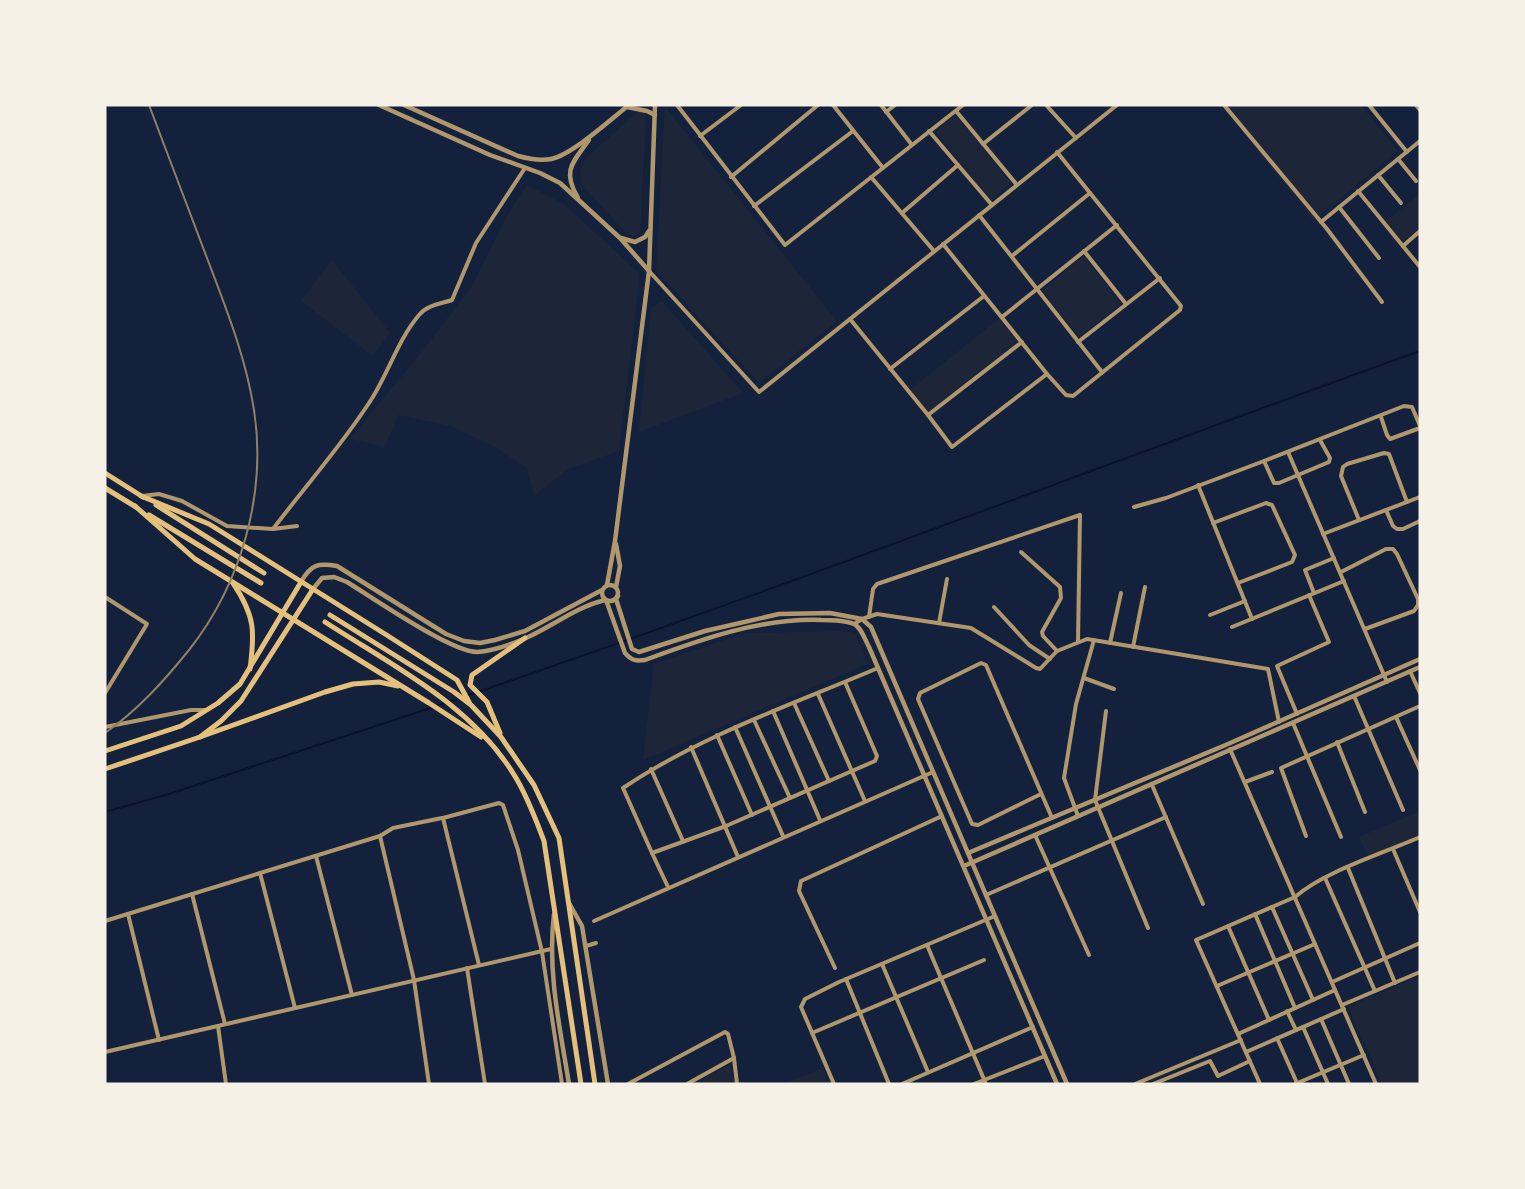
<svg xmlns="http://www.w3.org/2000/svg" width="1525" height="1189" font-family="'Sofia Sans Condensed',sans-serif">
<style>
.green{fill:#1d2539}
.lines{fill:none;stroke-linecap:round;stroke-linejoin:round}
.stream{stroke:#0b132b;stroke-width:2}
.minor{stroke:#b1986c;stroke-width:4}
.tertiary{stroke:#b1986c;stroke-width:4.5}
.secondary{stroke:#e5c07b;stroke-width:5}
.primary{stroke:#e5c07b;stroke-width:5}
.rail{stroke:#918062;stroke-width:2}
</style>
<rect width="100%" height="100%" fill="#14213d"/>
<!-- green -->
<g class="green">
<polygon points="1221,105 1361,105 1398,151 1313,220"/>
<polygon points="665,107 837,321 759,383 656,271"/>
<path d="M639,111L645,112L646,119L640,232L634,237L628,235L582,185C579,175 580,167 586,158Z"/>
<polygon points="955,115 1011,183 991,200 935,131"/>
<polygon points="527,185 564,204 640,274 619,451 568,469 534,496 527,468 495,447 451,426 398,415 385,447 350,439 424,349 472,286 505,219"/>
<polygon points="1420,194 1420,228 1403,241 1386,221"/>
<polygon points="1084,256 1121,304 1079,337 1042,290"/>
<polygon points="332,260 390,333 373,356 301,301"/>
<polygon points="662,301 743,393 639,432 651,308"/>
<polygon points="999,319 1017,342 928,413 910,390"/>
<polygon points="845,631 855,633 867,664 643,760 654,664 745,633"/>
<polygon points="1420,811 1420,838 1370,861 1359,837"/>
<polygon points="1420,976 1420,1084 1382,1084 1348,1007"/>
<polygon points="731,1064 733,1084 693,1084"/>
<polygon points="823,1068 830,1084 782,1084"/>
</g>
<g class="lines">
<!-- stream -->
<g class="stream">
<path d="M466,696C786,587 1102,465 1420,351"/>
<polyline points="105,812 172,793 461,698"/>
</g>
<!-- minor -->
<g class="minor">
<polyline points="677,105 785,245 963,105"/>
<polyline points="833,105 883,168"/>
<polyline points="881,105 912,145"/>
<polyline points="1046,105 1076,138"/>
<polyline points="1224,105 1327,229 1382,302"/>
<polyline points="1369,105 1407,152"/>
<polyline points="1416,105 1420,110"/>
<polyline points="956,111 1017,185"/>
<polyline points="886,112 895,105"/>
<polyline points="929,131 992,205"/>
<polyline points="700,136 741,105"/>
<polyline points="983,144 1032,105"/>
<polyline points="1398,159 1416,181"/>
<polyline points="1378,175 1401,203"/>
<polyline points="731,177 818,105"/>
<polyline points="871,177 934,251"/>
<polyline points="1358,191 1420,267"/>
<polyline points="754,206 853,131"/>
<polyline points="1339,207 1379,258"/>
<polyline points="902,213 958,165"/>
<polyline points="979,215 1102,372"/>
<polyline points="1321,222 1420,141"/>
<polyline points="943,244 1047,374 1066,395 1073,396 1180,310 1181,306 1057,152"/>
<polyline points="1403,246 1420,231"/>
<polyline points="1084,251 1126,304"/>
<polyline points="1012,256 1090,193"/>
<polyline points="649,271 759,392 1117,105"/>
<polyline points="1002,317 1117,225"/>
<polyline points="850,319 928,415"/>
<polyline points="1022,342 928,415 952,447 1047,374"/>
<polyline points="1078,342 1160,278"/>
<polyline points="890,369 984,296"/>
<polyline points="1381,417 1387,435 1390,439 1420,428"/>
<polyline points="1288,452 1387,682"/>
<polyline points="1264,461 1274,483 1279,483 1329,462 1330,458 1320,440"/>
<polyline points="1198,485 1252,619"/>
<polyline points="142,496 159,494 182,501 227,526 273,529 297,526"/>
<polyline points="1134,507 1166,498 1264,461 1404,406 1412,407 1420,426"/>
<polyline points="1386,510 1393,526 1397,529 1403,529 1420,521"/>
<polyline points="1359,520 1341,476 1343,467 1347,464 1384,453 1389,454 1407,502"/>
<polyline points="1213,523 1266,503 1272,505 1295,555 1292,562 1238,583"/>
<path d="M273,529C304,488 341,446 369,403C388,375 397,341 419,315C427,305 440,304 452,300L476,243L525,168"/>
<polyline points="1323,534 1420,497"/>
<polyline points="1021,552 1060,587 1061,598 1042,632 1043,636 1057,651"/>
<polyline points="1341,572 1386,549 1393,549 1397,554 1418,599 1418,605 1414,611 1365,629"/>
<polyline points="1314,593 1305,570 1334,558"/>
<polyline points="105,597 147,624 105,693"/>
<polyline points="994,607 1029,645 1050,659"/>
<polyline points="1210,615 1245,601"/>
<polyline points="869,617 873,589 877,584 1080,515 1078,642"/>
<polyline points="939,623 947,579"/>
<polyline points="854,624 862,619 877,614 971,628 1036,668 1040,669 1057,651 1087,639 1268,669 1279,722"/>
<polyline points="1232,627 1344,581"/>
<polyline points="1110,643 1121,593"/>
<polyline points="1133,647 1145,587"/>
<polyline points="1410,671 1420,693"/>
<polyline points="1084,678 1114,689"/>
<path d="M845,682L877,756L875,761L726,826L652,853L623,788C702,735 791,705 878,668"/>
<polyline points="818,694 865,801"/>
<polyline points="1354,696 1403,810"/>
<polyline points="794,703 829,781"/>
<polyline points="773,711 820,820"/>
<polyline points="1106,711 1095,800 1148,928"/>
<polyline points="1297,714 1277,666 1329,642 1309,595"/>
<polyline points="1396,717 1420,770"/>
<polyline points="754,720 790,798"/>
<polyline points="1293,723 1341,837"/>
<polyline points="105,727 191,710 205,710"/>
<polyline points="735,727 783,836"/>
<polyline points="717,735 752,815"/>
<polyline points="1337,742 1365,812"/>
<polyline points="691,747 738,857"/>
<polyline points="1230,749 1376,1084"/>
<polyline points="651,769 683,841"/>
<polyline points="1245,782 1272,772"/>
<polyline points="1152,785 1203,904"/>
<polyline points="1041,794 978,825 972,824 918,699 920,693 981,663 986,665 1052,818"/>
<polyline points="1078,816 1064,778 1076,704 1094,640"/>
<polyline points="1035,835 1089,955"/>
<polyline points="380,836 393,828 442,818"/>
<polyline points="1306,836 1281,768 1420,706"/>
<polyline points="1393,849 1420,912"/>
<polyline points="652,853 668,887"/>
<polyline points="316,856 352,995"/>
<polyline points="1348,868 1395,983"/>
<polyline points="260,873 295,1008"/>
<polyline points="1325,878 1375,991"/>
<polyline points="192,894 225,1024"/>
<polyline points="986,895 1166,817"/>
<polyline points="1272,907 1313,1000"/>
<polyline points="128,914 159,1040"/>
<polyline points="1255,914 1295,1008"/>
<polyline points="105,921 380,836 414,980 429,1084"/>
<polyline points="594,921 933,772"/>
<polyline points="1228,926 1269,1020"/>
<polyline points="927,945 986,1084"/>
<polyline points="586,946 596,943"/>
<polyline points="882,964 928,1072"/>
<polyline points="479,965 443,818 499,803 503,805 518,850 542,952 562,1084"/>
<polyline points="467,968 485,1084"/>
<polyline points="835,968 799,891 801,881 942,816"/>
<polyline points="846,979 889,1084"/>
<polyline points="1332,982 1420,943"/>
<polyline points="1217,986 1315,944"/>
<polyline points="1342,1005 1420,972"/>
<polyline points="1287,1011 1296,1030"/>
<polyline points="1321,1019 1349,1084"/>
<polyline points="218,1026 226,1084"/>
<polyline points="1303,1027 1328,1084"/>
<polyline points="812,1033 984,960"/>
<polyline points="1238,1034 1335,990"/>
<polyline points="1277,1038 1297,1083"/>
<polyline points="105,1052 551,949"/>
<polyline points="1246,1052 1344,1009"/>
<polyline points="628,1084 725,1032 728,1034 734,1058 737,1084"/>
<polyline points="687,1084 734,1058"/>
<polyline points="834,1084 801,1007 805,999 839,982 995,916"/>
<polyline points="902,1084 1033,1027"/>
<polyline points="974,1084 1045,1056"/>
<polyline points="1135,1084 1241,1040"/>
<polyline points="1153,1084 1210,1061 1218,1076 1250,1061"/>
<path d="M1260,1084L1196,940L1295,897C1323,872 1384,853 1420,837"/>
<polyline points="1295,1084 1364,1055"/>
</g>
<!-- tertiary -->
<g class="tertiary">
<polyline points="379,105 490,155 540,173 560,183 620,238 649,271"/>
<path d="M404,105L518,156C529,159 540,161 551,159C572,155 611,119 629,105"/>
<polyline points="627,107 647,111 655,115"/>
<path d="M578,198C562,171 572,163 589,140"/>
<polyline points="621,238 635,242 645,237 649,231"/>
<path d="M301,582C311,564 318,563 337,566L446,634L464,641L480,643L495,640L525,631L602,590"/>
<circle cx="610" cy="593" r="8"/>
<polyline points="607,585 615,541 649,271 655,105"/>
<polyline points="616,587 620,566 616,544"/>
<path d="M313,589L322,578L334,577L347,582C373,598 451,652 477,652C492,651 512,644 526,638C553,626 576,607 605,600"/>
<polyline points="618,596 616,599 632,649 639,652 705,631 779,614 830,613 862,619 871,627 1067,1084"/>
<path d="M606,600L625,653C632,661 636,661 645,660C702,639 760,618 821,620C831,620 845,620 854,624C861,627 865,640 869,647L1057,1084"/>
<polyline points="968,853 1228,744 1420,659"/>
<polyline points="964,866 1420,667"/>
<polyline points="569,903 582,926 608,1084"/>
<path d="M554,914C547,971 560,1028 569,1084"/>
</g>
<!-- secondary -->
<g class="secondary">
<polyline points="105,751 181,726 218,703 240,684 301,582"/>
<polyline points="105,769 200,737 221,721 241,701 313,589"/>
</g>
<!-- primary -->
<g class="primary">
<polyline points="105,473 143,497"/>
<polyline points="105,488 136,507"/>
<polyline points="141,496 209,524 385,634 457,680 469,702"/>
<polyline points="156,505 264,573"/>
<polyline points="135,506 195,559 429,703 481,737"/>
<polyline points="149,515 261,583"/>
<path d="M233,583C255,616 255,631 250,669"/>
<polyline points="330,615 454,692 471,705 501,737 534,785 559,838 595,1084"/>
<path d="M325,622C393,666 473,705 516,778C528,798 536,820 544,841L581,1084"/>
<polyline points="500,733 487,702 470,685 472,675 525,638"/>
<polyline points="200,737 325,692 353,684 379,682 398,686"/>
</g>
<!-- rail -->
<path class="rail" d="M105,733C138,710 164,681 189,650C241,584 267,494 254,410C246,358 226,308 207,258C188,207 168,156 149,105"/>
</g>
<!-- border -->
<rect width="1525" height="1189" fill="none" stroke="#f6f1e7" stroke-width="213"/>
</svg>
